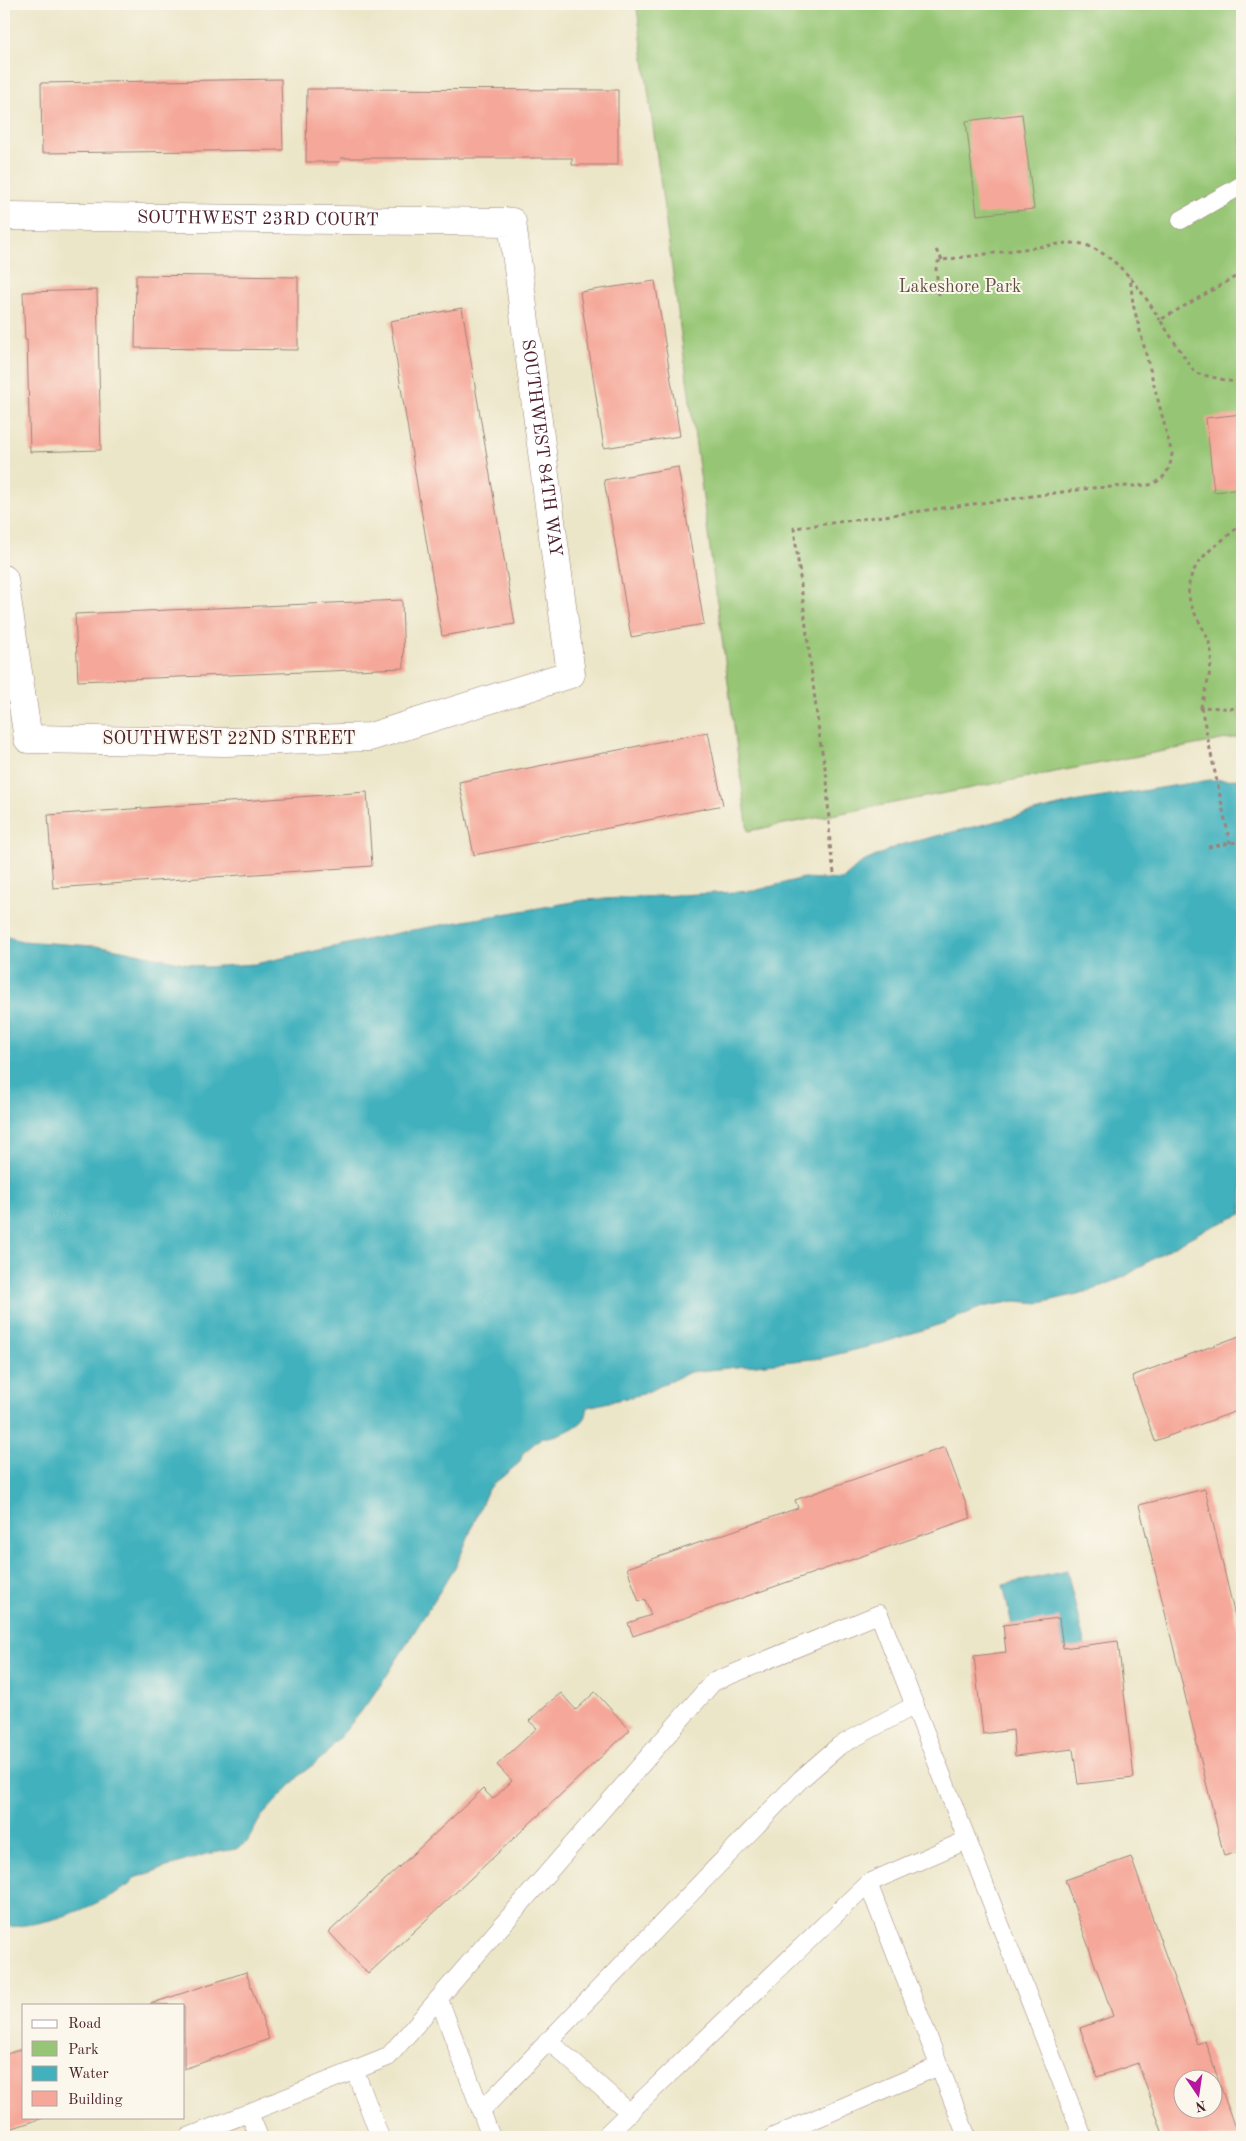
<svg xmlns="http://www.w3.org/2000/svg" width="1246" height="2141" font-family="'Old Standard TT',serif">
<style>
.green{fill:#96c675;stroke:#707250}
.water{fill:#41b1bd;stroke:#466874}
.building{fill:#f5a799;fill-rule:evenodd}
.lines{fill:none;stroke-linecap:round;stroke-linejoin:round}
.lane-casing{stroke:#9b827a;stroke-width:19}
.street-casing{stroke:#9b827a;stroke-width:29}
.path{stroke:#9b827a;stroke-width:3;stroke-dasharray:4 4;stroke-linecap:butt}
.lane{stroke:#fff;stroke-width:18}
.street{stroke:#fff;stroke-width:28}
.labels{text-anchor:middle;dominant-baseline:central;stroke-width:4;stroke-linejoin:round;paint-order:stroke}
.street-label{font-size:18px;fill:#4a1f2b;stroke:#fbf7ec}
.park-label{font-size:18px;fill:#615141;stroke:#fbf7ec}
</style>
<rect width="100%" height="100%" fill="#fbf7ec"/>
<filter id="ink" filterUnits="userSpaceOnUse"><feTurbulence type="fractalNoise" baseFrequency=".02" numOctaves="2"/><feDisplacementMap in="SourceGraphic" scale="10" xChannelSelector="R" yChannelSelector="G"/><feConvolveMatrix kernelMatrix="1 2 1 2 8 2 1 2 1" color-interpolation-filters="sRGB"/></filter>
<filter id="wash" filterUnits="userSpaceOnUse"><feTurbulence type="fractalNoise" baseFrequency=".0096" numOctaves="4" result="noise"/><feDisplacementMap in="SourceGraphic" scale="20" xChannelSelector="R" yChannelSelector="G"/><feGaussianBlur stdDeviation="1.12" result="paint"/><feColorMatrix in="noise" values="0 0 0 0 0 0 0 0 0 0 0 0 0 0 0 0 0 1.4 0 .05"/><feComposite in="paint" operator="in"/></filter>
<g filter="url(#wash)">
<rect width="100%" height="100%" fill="#ece6c9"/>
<!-- green -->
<polygon class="green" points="657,4 1242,4 1242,736 748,831 637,8"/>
<!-- water -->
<g class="water">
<path d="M1242,779V1214L1204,1230L1167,1250L1124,1277L1090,1291L1040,1303L1015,1301L982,1307L944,1323L879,1344L822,1358L690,1372L643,1394L588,1407C587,1410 587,1415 585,1418C579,1428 552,1439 542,1437L523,1453L520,1462L488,1489L457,1564L382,1683L360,1713L323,1757L301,1774L261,1817L247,1842L236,1849L206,1854L134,1878L129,1885C90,1909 50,1925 4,1927V936L22,941L107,947L204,967L255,964L407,931L584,900L754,891L803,878L842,880L861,863L900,845L1079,801L1210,780Z"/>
<polygon points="1067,1571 1090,1667 1025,1683 1003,1585"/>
</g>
<g id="blocks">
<!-- building -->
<g class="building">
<polygon points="281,79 283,150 42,153 41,83"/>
<polygon points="307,89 618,90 618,165 572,165 572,158 341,158 340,162 306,162"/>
<polygon points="1022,114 1034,209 977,215 966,121"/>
<polygon points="136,275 298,277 298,350 135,348"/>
<polygon points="655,281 680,436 604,448 580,292"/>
<polygon points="97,290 101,450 30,452 27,340 25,340 23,292"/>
<polygon points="462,308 515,624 442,636 390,321"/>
<polygon points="1242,414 1242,489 1214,492 1206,418"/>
<polygon points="678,467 704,624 631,637 604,480"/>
<polygon points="402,600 404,668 78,681 75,614"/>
<polygon points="708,732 723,805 474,855 459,782"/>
<polygon points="367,792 372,866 53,888 48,815"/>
<polygon points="1242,1335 1242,1409 1155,1441 1132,1376"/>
<polygon points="945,1447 971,1518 633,1636 628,1623 651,1615 645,1599 639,1602 627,1568 798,1508 795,1500"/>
<polygon points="1205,1489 1242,1646 1242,1851 1224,1856 1139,1505"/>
<polygon points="1059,1618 1063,1648 1118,1641 1134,1778 1078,1784 1073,1749 1015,1756 1013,1730 983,1734 974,1656 1006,1652 1003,1625"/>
<polygon points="595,1692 630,1730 368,1974 329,1932 483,1789 493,1799 512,1781 497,1765 537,1728 529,1721 546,1705 561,1693 576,1710"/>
<path d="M1131,1857L1197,2044L1205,2041L1238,2137H1164L1138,2063L1097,2077L1080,2028L1113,2016L1065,1880ZM1184,2078H1214V2108H1184Z"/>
<polygon points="246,1972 269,2039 184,2069 184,2005 150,2004"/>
<polygon points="24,2048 24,2117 43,2118 4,2131 4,2055"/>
</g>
</g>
</g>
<g filter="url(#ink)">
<use href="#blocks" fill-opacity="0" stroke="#9b827a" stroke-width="1"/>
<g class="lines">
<defs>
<g id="lane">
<polyline points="1181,220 1242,185"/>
<polyline points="868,1883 967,2137"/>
<polyline points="439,1999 491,2137"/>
<polyline points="548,2040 630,2113"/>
<polyline points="355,2071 380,2137"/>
<polyline points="481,2111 801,1779 839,1746 915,1705"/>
<polyline points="249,2113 259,2137"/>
<polyline points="188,2137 388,2057 713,1682 879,1614 1083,2137"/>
<polyline points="610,2137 608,2133 868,1883 967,1840"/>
<polyline points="773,2137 939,2066"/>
</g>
<g id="street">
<path id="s1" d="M4,216L512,222L571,674L370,737L226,742L28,739L4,579"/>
</g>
</defs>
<!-- lane casing -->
<use href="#lane" class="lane-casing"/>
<!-- street casing -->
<use href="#street" class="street-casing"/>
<!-- path -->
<g class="path">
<polyline points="936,250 942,260"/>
<polyline points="1242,273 1160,320 1195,373 1242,384"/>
<path d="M939,295L936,269L938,262L942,260L1067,243C1073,243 1081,243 1086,245C1120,258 1142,291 1160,320"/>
<path d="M1242,523C1229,537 1207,549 1197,565C1173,602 1207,621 1211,651C1213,670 1205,689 1201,707L1242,709"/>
<polyline points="1201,707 1230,843"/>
<polyline points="1208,847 1242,841"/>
<path d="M834,873L830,845L827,778L820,741L794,528L1092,488L1149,485C1165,480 1170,470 1172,454L1133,304L1130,277"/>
</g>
<!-- lane -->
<use href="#lane" class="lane"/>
<!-- street -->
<use href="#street" class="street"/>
</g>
</g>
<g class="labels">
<!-- street labels -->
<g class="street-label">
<text stroke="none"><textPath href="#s1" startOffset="254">SOUTHWEST 23RD COURT</textPath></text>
<text stroke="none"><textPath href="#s1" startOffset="736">SOUTHWEST 84TH WAY</textPath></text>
<text x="229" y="739">SOUTHWEST 22ND STREET</text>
</g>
<!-- park labels -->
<g class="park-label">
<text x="960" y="287">Lakeshore Park</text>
</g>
</g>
<!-- margin -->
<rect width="1246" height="2141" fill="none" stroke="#fbf7ec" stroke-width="20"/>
<!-- legend -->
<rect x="22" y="2004" width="162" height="115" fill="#fbf7ec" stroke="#b4a19f"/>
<rect x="32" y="2020" width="25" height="8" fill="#ffffff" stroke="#b4a19f"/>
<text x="68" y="2028" font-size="15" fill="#4a1f2b">Road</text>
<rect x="32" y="2041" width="25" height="15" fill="#96c675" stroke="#b4a19f"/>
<text x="68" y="2054" font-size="15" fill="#4a1f2b">Park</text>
<rect x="32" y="2066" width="25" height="15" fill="#41b1bd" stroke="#b4a19f"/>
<text x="68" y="2078" font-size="15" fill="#4a1f2b">Water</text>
<rect x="32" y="2091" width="25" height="15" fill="#f5a799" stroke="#b4a19f"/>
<text x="68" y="2104" font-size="15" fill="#4a1f2b">Building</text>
<!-- north arrow -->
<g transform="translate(1198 2094) rotate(167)"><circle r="24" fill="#fbf7ec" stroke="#b4a19f"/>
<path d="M0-4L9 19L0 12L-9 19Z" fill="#b5179e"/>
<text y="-8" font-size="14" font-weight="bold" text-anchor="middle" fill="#4a1f2b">N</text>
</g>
</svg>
